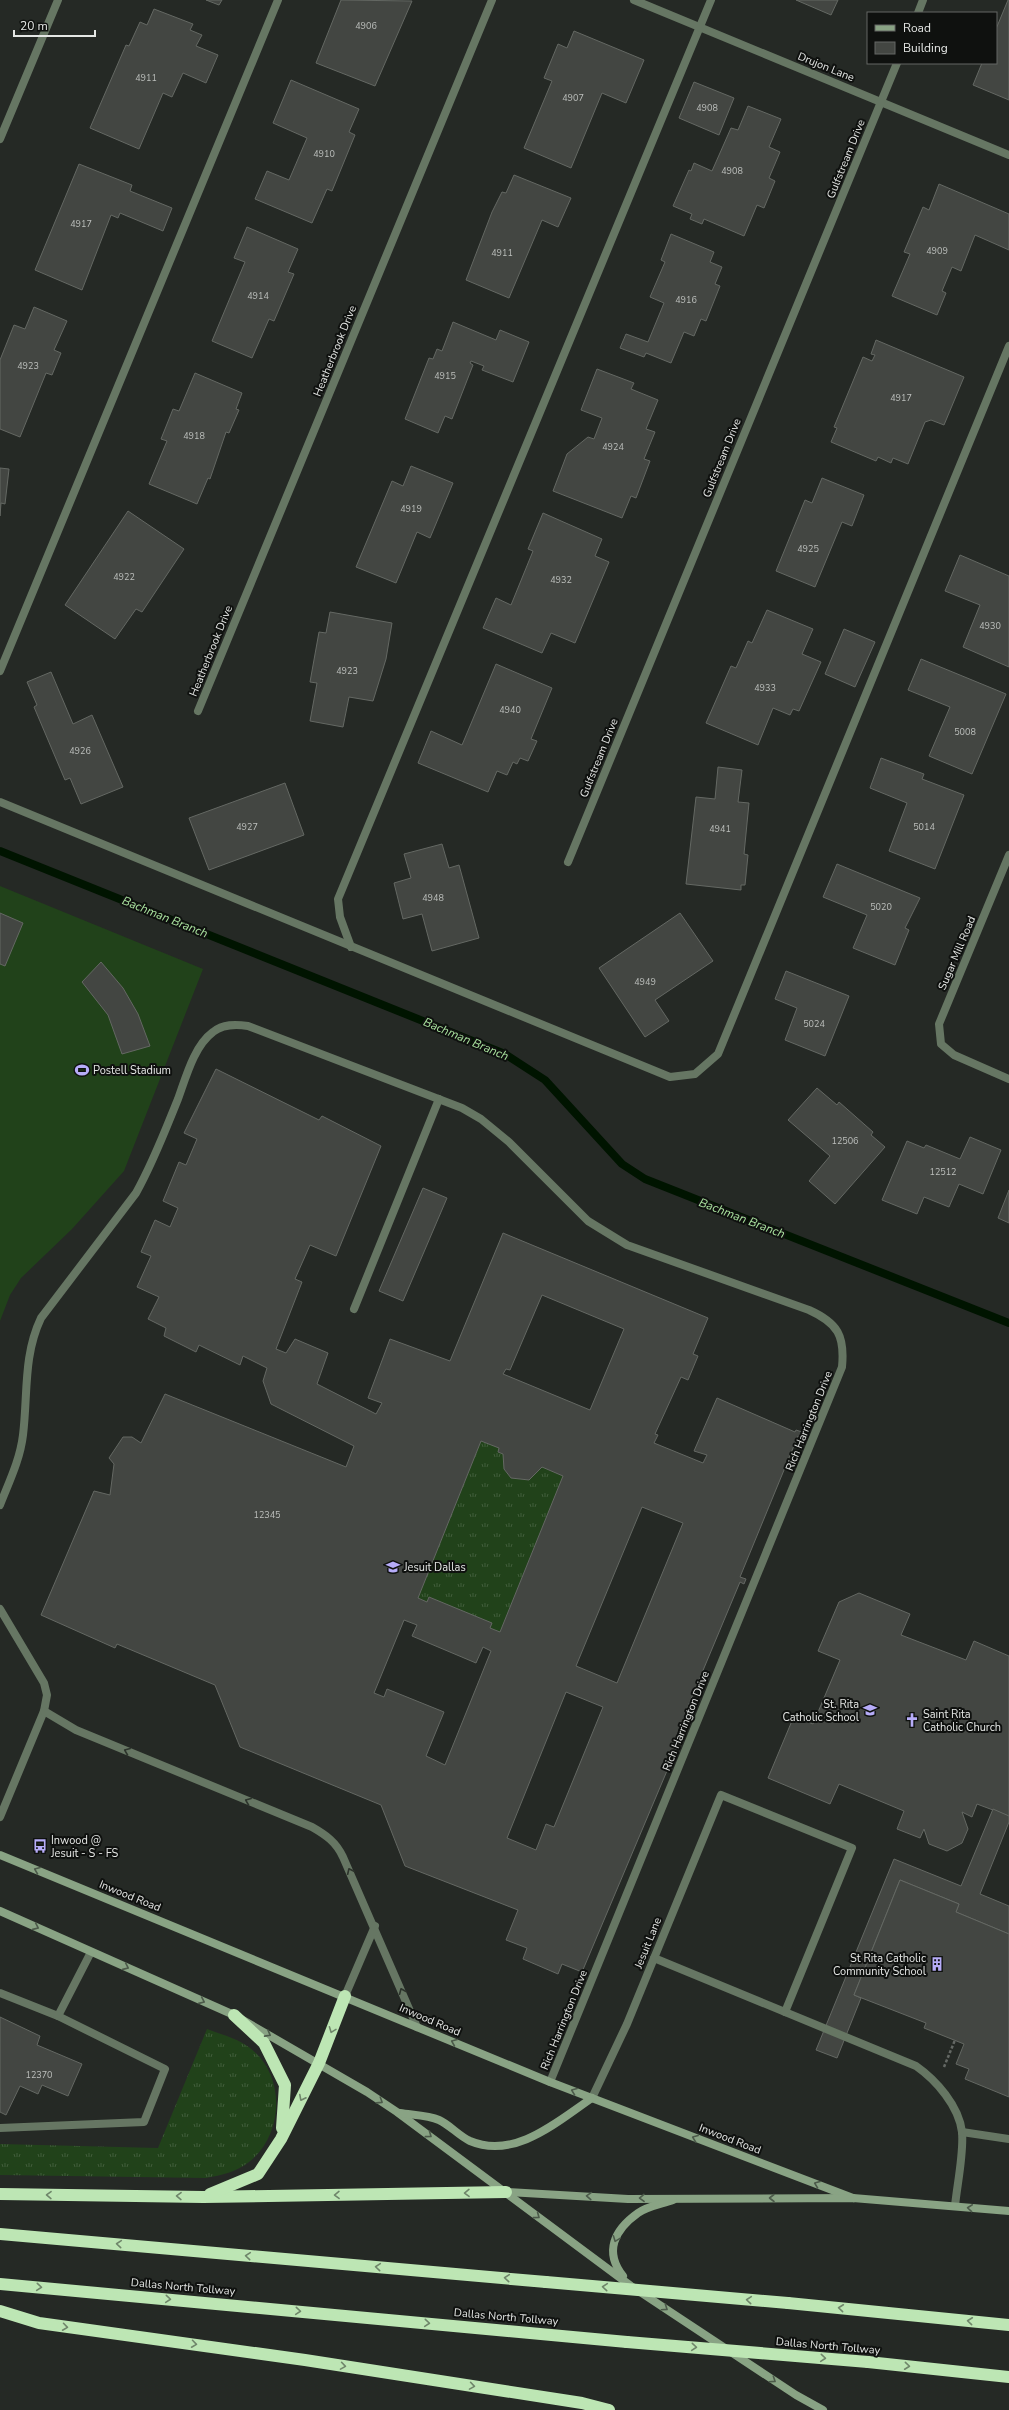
<svg xmlns="http://www.w3.org/2000/svg" width="1009" height="2410" font-family="'Nunito Sans',sans-serif">
<style>
.grass{fill:url(#grass-tufts)}
.garden{fill:#21421a}
.lines{fill:none;stroke-linecap:round;stroke-linejoin:round}
.stream{stroke:#001400;stroke-width:8}
.building{fill:#434642;stroke:#646863;fill-rule:evenodd}
.path{stroke:#646864;stroke-width:2.5;stroke-dasharray:3 2;stroke-linecap:butt}
.lane{stroke:#667663;stroke-width:8}
.street{stroke:#667663;stroke-width:8}
.secondary{stroke:#89a384;stroke-width:8}
.highway{stroke:#bde6b4;stroke-width:12}
.highway-bridge{stroke:#bde6b4;stroke-width:12}
.oneway{stroke:#2d342c}
.oneway2{stroke:#4c5a4a}
.oneway3{stroke:#6f866a}
.labels{text-anchor:middle;dominant-baseline:central;stroke-width:4;stroke-linejoin:round;paint-order:stroke}
.number-label{font-size:9px;fill:#bcbfbc}
.street-label{font-size:11px;fill:#e5e7e5;stroke:#0f110f}
.poi-label{font-size:11px;fill:#e5e7e5;stroke:#0f110f;text-anchor:start}
.water-label{font-size:12px;font-style:italic;fill:#abe4a0;stroke:#0f110f}
</style>
<defs>
<pattern id="grass-tufts" width="24" height="20" patternUnits="userSpaceOnUse"><rect width="24" height="20" fill="#21421a"/><path d="M3 7l-1-3M5 7V3M7 7l1-3M15 17l-1-3M17 17v-4M19 17l1-3" fill="none" stroke="#415d3b"/></pattern>
</defs>
<rect width="100%" height="100%" fill="#252925"/>
<!-- grass -->
<g class="grass">
<polygon points="481,1441 499,1448 498,1452 506,1455 504,1469 511,1478 529,1480 542,1467 563,1476 500,1632 490,1628 492,1623 429,1598 427,1602 418,1598"/>
<path d="M207,2029C219,2034 233,2037 244,2044C286,2069 286,2133 249,2162C236,2172 222,2175 206,2178L0,2175V2144L158,2148Z"/>
</g>
<!-- garden -->
<polygon class="garden" points="0,886 203,969 124,1171 72,1229 21,1278 10,1295 0,1321"/>
<g class="lines">
<!-- stream -->
<polyline class="stream" points="0,851 505,1054 545,1080 622,1164 645,1179 1009,1323"/>
</g>
<!-- building -->
<g class="building">
<polygon points="206,0 222,0 219,5"/>
<polygon points="341,0 412,1 375,86 316,63"/>
<polygon points="796,0 838,0 831,15"/>
<polygon points="1008,0 1009,0 1009,100 973,85 982,63 996,63 996,29"/>
<polygon points="154,9 193,24 190,30 202,35 196,46 218,55 206,83 183,73 172,97 163,93 139,149 90,128 126,45 129,46 140,22 147,25"/>
<polygon points="574,31 644,60 626,103 602,93 571,168 524,148 552,81 544,78 558,44 567,48"/>
<polygon points="291,80 359,109 349,132 355,135 332,191 327,189 312,223 255,199 267,171 289,180 307,138 273,123"/>
<polygon points="694,82 734,98 719,135 679,118"/>
<polygon points="748,106 781,119 769,147 780,152 769,178 775,181 764,208 757,205 744,236 704,219 702,224 690,219 692,214 673,206 689,170 691,171 694,163 712,171 731,128 738,130"/>
<polygon points="79,164 132,185 130,191 172,208 163,231 120,213 118,218 111,215 82,290 35,270"/>
<polygon points="514,175 571,198 558,227 542,220 509,298 466,280 492,212 502,192 506,193"/>
<polygon points="939,184 1009,214 1009,250 975,235 961,271 952,267 942,291 946,293 937,315 892,296 910,254 904,252 923,207 929,210"/>
<polygon points="247,227 298,249 288,272 294,274 274,321 269,319 252,358 212,341 245,262 234,258"/>
<polygon points="671,234 714,252 710,262 722,267 715,284 720,286 706,321 701,319 694,336 684,332 671,363 646,353 644,357 620,348 626,334 648,342 664,303 650,297 665,262 661,260"/>
<polygon points="34,307 67,321 54,350 61,353 52,375 46,373 20,437 0,429 0,360 14,325 25,329"/>
<polygon points="453,322 496,340 500,330 529,342 513,382 482,370 484,366 471,361 470,363 473,365 452,419 445,416 438,433 405,419 429,358 433,359 437,349 442,351"/>
<polygon points="876,340 964,377 944,425 931,420 925,422 908,464 893,458 891,463 878,457 876,461 831,442 837,428 834,427 863,357 872,361 875,355 871,354"/>
<polygon points="597,369 634,383 631,389 658,400 646,429 655,432 644,459 650,461 636,498 631,496 622,518 553,491 567,454 588,437 594,439 602,418 581,410"/>
<polygon points="195,373 242,393 236,409 239,410 229,433 226,432 210,479 208,478 197,504 149,484 167,441 161,439 173,409 179,411"/>
<polygon points="411,466 453,483 430,538 417,532 396,583 356,567 392,481 403,486"/>
<polygon points="0,468 9,469 5,504 1,503 0,516"/>
<polygon points="822,478 864,495 852,526 842,522 815,587 776,571 805,500 812,503"/>
<polygon points="128,511 184,549 142,612 136,609 115,639 65,605"/>
<polygon points="543,513 602,539 595,556 609,562 575,643 551,633 542,653 483,628 496,598 511,605 533,551 528,549"/>
<polygon points="960,555 1009,576 1009,667 963,647 980,605 945,591"/>
<polygon points="767,610 813,629 802,654 821,662 799,711 793,709 790,715 773,708 758,745 706,723 731,666 736,668 748,641 752,643"/>
<polygon points="330,612 392,623 386,659 373,701 349,697 343,727 310,721 317,683 310,682 319,632 326,633"/>
<polygon points="844,629 875,642 855,687 825,674"/>
<polygon points="921,659 1006,694 972,774 929,756 950,707 908,690"/>
<polygon points="496,664 552,688 531,739 537,741 528,761 520,758 517,764 513,762 507,775 497,771 488,792 418,763 431,731 462,745"/>
<polygon points="51,672 73,724 92,715 123,787 81,804 70,778 65,780 34,707 37,705 27,682"/>
<polygon points="881,758 924,774 922,779 964,795 935,869 889,851 907,803 870,788"/>
<polygon points="718,767 742,770 738,802 749,803 744,854 748,855 745,885 741,885 741,890 686,884 696,797 715,799"/>
<polygon points="285,783 304,835 209,870 189,818"/>
<polygon points="442,844 449,868 459,865 479,938 432,951 422,914 403,919 394,883 411,878 404,854"/>
<polygon points="837,864 920,898 905,928 909,930 895,965 853,948 867,915 823,897"/>
<polygon points="0,913 23,923 5,966 0,964"/>
<polygon points="680,913 713,961 655,1000 669,1021 645,1037 599,968"/>
<polygon points="101,962 123,988 138,1014 150,1046 122,1054 108,1015 82,982"/>
<polygon points="786,971 849,996 825,1056 785,1040 797,1008 775,999"/>
<path d="M216,1069L319,1120L322,1116L381,1146L336,1256L310,1245L295,1279L302,1282L276,1349L286,1353L295,1339L328,1353L317,1384L376,1414L382,1403L368,1398L390,1339L450,1361L503,1233L708,1318L693,1354L698,1356L688,1380L681,1377L655,1434L658,1435L654,1443L703,1463L707,1455L694,1451L717,1398L795,1432L796,1430L805,1433L802,1439L798,1436L740,1577L746,1579L744,1584L740,1582L686,1711L691,1714L582,1972L562,1964L558,1974L523,1959L527,1948L506,1940L518,1910L405,1866L381,1805L240,1747L215,1685L117,1644L115,1648L41,1615L94,1491L110,1495L114,1464L109,1458L123,1437H132L141,1443L165,1394L346,1467L354,1446L271,1404L263,1381L267,1368L243,1356L240,1365L199,1345L196,1352L164,1336L166,1328L148,1319L159,1297L137,1287L151,1256L141,1252L155,1220L170,1227L178,1208L163,1201L179,1162L186,1165L197,1139L184,1133ZM542,1295L624,1329L590,1410L503,1374L506,1369L510,1370ZM481,1441L499,1448L498,1452L503,1454L504,1469L511,1478L529,1480L542,1467L563,1476L500,1632L490,1628L492,1623L429,1597L427,1602L418,1598ZM642,1507L683,1523L617,1683L576,1666ZM404,1620L417,1625L412,1636L476,1663L483,1647L491,1651L445,1765L426,1756L444,1712L387,1689L384,1697L374,1693ZM566,1692L603,1707L554,1827L546,1824L536,1850L507,1838Z"/>
<polygon points="817,1088 837,1105 839,1102 873,1132 871,1135 885,1147 835,1204 809,1181 830,1156 788,1120"/>
<polygon points="970,1137 1001,1150 983,1194 959,1184 949,1207 924,1197 917,1214 882,1200 907,1141 924,1148 926,1145 960,1159"/>
<polygon points="423,1188 447,1198 403,1301 379,1291"/>
<polygon points="1009,1190 1009,1223 998,1218"/>
<polygon points="859,1593 910,1614 901,1635 966,1660 974,1641 1009,1656 1009,1816 977,1804 972,1817 962,1812 968,1829 962,1843 947,1851 929,1844 924,1829 920,1838 897,1829 904,1811 839,1784 830,1804 768,1778 794,1716 813,1724 840,1660 818,1651 839,1602"/>
<polygon points="993,1809 1009,1816 1009,1822 980,1894 1009,1906 1009,1934 956,1912 959,1904 900,1880 854,1995 861,1998 837,2058 816,2050 894,1859 961,1886"/>
<polygon points="900,1880 959,1904 956,1912 1009,1934 1009,2097 965,2079 969,2069 956,2064 964,2044 924,2028 926,2023 854,1995"/>
<polygon points="0,2017 40,2036 37,2045 82,2064 68,2096 42,2085 38,2094 20,2086 6,2115 0,2112"/>
</g>
<g class="lines">
<!-- path -->
<polyline class="path" points="944,2067 955,2040"/>
<!-- lane -->
<g class="lane">
<polyline points="0,671 278,0"/>
<polyline points="0,802 670,1077 695,1074 718,1054 1009,346"/>
<polyline points="351,947 340,917 338,899 711,0"/>
<polyline points="354,1309 439,1099"/>
<path d="M0,1505C9,1482 20,1460 23,1435C28,1394 23,1356 41,1318L136,1193C153,1163 165,1131 178,1099C186,1077 194,1046 213,1032C223,1024 235,1024 248,1026L462,1108L481,1119L509,1142L588,1221L627,1245L809,1310C838,1323 845,1336 842,1367L550,2082"/>
<polyline points="0,1609 44,1683 47,1695 44,1711 0,1817"/>
<path d="M44,1711L76,1730L312,1827C326,1835 336,1842 343,1857L417,2027"/>
<path d="M654,1958L916,2066C936,2080 959,2106 962,2132C964,2153 957,2185 955,2206"/>
<polyline points="0,1993 58,2016 165,2069 144,2122 0,2128"/>
<polyline points="345,1996 375,1926"/>
<polyline points="58,2016 91,1952"/>
<polyline points="592,2098 627,2024 721,1795 852,1848 785,2012"/>
<polyline points="962,2132 1009,2139"/>
</g>
<!-- street -->
<g class="street">
<polyline points="634,0 1009,155"/>
<polyline points="918,13 923,0"/>
<polyline points="0,139 58,0"/>
<polyline points="198,711 492,0"/>
<polyline points="1009,855 939,1024 941,1044 954,1055 1009,1079"/>
<polyline points="568,862 897,63"/>
</g>
<!-- secondary -->
<g class="secondary">
<polyline points="0,1855 550,2082 853,2198"/>
<polyline points="0,1911 234,2015 367,2092 397,2112 631,2286 796,2395 823,2410"/>
<path d="M400,2113C412,2115 428,2115 439,2120C450,2125 459,2136 470,2141C515,2160 558,2121 592,2098"/>
<polyline points="506,2192 628,2199 853,2198 1009,2211"/>
<path d="M623,2276C604,2252 614,2230 638,2213C648,2206 662,2204 673,2200"/>
</g>
<!-- highway -->
<g class="highway">
<polyline points="234,2015 264,2043 285,2085 282,2128"/>
<polyline points="0,2194 203,2197 506,2192"/>
<polyline points="210,2194 258,2174 281,2139 319,2063 345,1996"/>
<polyline points="0,2234 546,2282"/>
<polyline points="0,2284 627,2342"/>
<polyline points="788,2303 1009,2325"/>
<polyline points="0,2311 39,2323 305,2360 582,2403 609,2410"/>
<polyline points="868,2362 1009,2377"/>
</g>
<!-- highway-bridge -->
<g class="highway-bridge">
<polyline points="546,2282 788,2303"/>
<polyline points="627,2342 868,2362"/>
</g>
</g>
<!-- one-way arrows -->
<defs><path id="oneway-chevron" d="M-2-3.5L2.5 0L-2 3.5" fill="none" stroke-width="1.6" stroke-linecap="round" stroke-linejoin="round"/></defs>
<g class="oneway">
<use href="#oneway-chevron" transform="translate(127 1751) rotate(-158)"/>
<use href="#oneway-chevron" transform="translate(248 1801) rotate(-158)"/>
<use href="#oneway-chevron" transform="translate(350 1871) rotate(-115)"/>
<use href="#oneway-chevron" transform="translate(402 1991) rotate(-113)"/>
</g>
<g class="oneway2">
<use href="#oneway-chevron" transform="translate(37 1870) rotate(-158)"/>
<use href="#oneway-chevron" transform="translate(36 1927) rotate(24)"/>
<use href="#oneway-chevron" transform="translate(126 1967) rotate(24)"/>
<use href="#oneway-chevron" transform="translate(202 2001) rotate(24)"/>
<use href="#oneway-chevron" transform="translate(268 2034) rotate(29)"/>
<use href="#oneway-chevron" transform="translate(454 2042) rotate(-157)"/>
<use href="#oneway-chevron" transform="translate(574 2091) rotate(-159)"/>
<use href="#oneway-chevron" transform="translate(380 2101) rotate(33)"/>
<use href="#oneway-chevron" transform="translate(429 2135) rotate(36)"/>
<use href="#oneway-chevron" transform="translate(695 2138) rotate(-159)"/>
<use href="#oneway-chevron" transform="translate(817 2184) rotate(-159)"/>
<use href="#oneway-chevron" transform="translate(589 2196) rotate(-177)"/>
<use href="#oneway-chevron" transform="translate(642 2198) rotate(179)"/>
<use href="#oneway-chevron" transform="translate(772 2198) rotate(-180)"/>
<use href="#oneway-chevron" transform="translate(970 2208) rotate(-174)"/>
<use href="#oneway-chevron" transform="translate(537 2216) rotate(37)"/>
<use href="#oneway-chevron" transform="translate(616 2239) rotate(111)"/>
<use href="#oneway-chevron" transform="translate(665 2308) rotate(34)"/>
<use href="#oneway-chevron" transform="translate(773 2380) rotate(34)"/>
</g>
<g class="oneway3">
<use href="#oneway-chevron" transform="translate(332 2030) rotate(111)"/>
<use href="#oneway-chevron" transform="translate(302 2098) rotate(117)"/>
<use href="#oneway-chevron" transform="translate(467 2193) rotate(179)"/>
<use href="#oneway-chevron" transform="translate(49 2195) rotate(-179)"/>
<use href="#oneway-chevron" transform="translate(337 2195) rotate(179)"/>
<use href="#oneway-chevron" transform="translate(179 2196) rotate(-179)"/>
<use href="#oneway-chevron" transform="translate(119 2244) rotate(-175)"/>
<use href="#oneway-chevron" transform="translate(248 2256) rotate(-175)"/>
<use href="#oneway-chevron" transform="translate(378 2267) rotate(-175)"/>
<use href="#oneway-chevron" transform="translate(507 2278) rotate(-175)"/>
<use href="#oneway-chevron" transform="translate(39 2287) rotate(5)"/>
<use href="#oneway-chevron" transform="translate(605 2287) rotate(-175)"/>
<use href="#oneway-chevron" transform="translate(168 2299) rotate(5)"/>
<use href="#oneway-chevron" transform="translate(749 2300) rotate(-175)"/>
<use href="#oneway-chevron" transform="translate(841 2308) rotate(-174)"/>
<use href="#oneway-chevron" transform="translate(298 2311) rotate(5)"/>
<use href="#oneway-chevron" transform="translate(970 2321) rotate(-174)"/>
<use href="#oneway-chevron" transform="translate(427 2323) rotate(5)"/>
<use href="#oneway-chevron" transform="translate(65 2327) rotate(8)"/>
<use href="#oneway-chevron" transform="translate(194 2344) rotate(8)"/>
<use href="#oneway-chevron" transform="translate(694 2347) rotate(5)"/>
<use href="#oneway-chevron" transform="translate(823 2358) rotate(5)"/>
<use href="#oneway-chevron" transform="translate(343 2366) rotate(9)"/>
<use href="#oneway-chevron" transform="translate(907 2366) rotate(6)"/>
<use href="#oneway-chevron" transform="translate(472 2386) rotate(9)"/>
</g>
<!-- icons -->
<defs>
<symbol id="stadium-bare" viewBox="-9 -9 18 18"><path d="M0-5a6.5 5 0 1 0 0 10a6.5 5 0 1 0 0-10ZM-3.5-1.8h7v3.6h-7Z" fill="#b6acf8" stroke="#0f110f" stroke-width="2.5" paint-order="stroke"/></symbol>
<symbol id="school-bare" viewBox="-9 -9 18 18"><path d="M0-5L7-2L0 1L-7-2ZM-4 1L0 2.5L4 1V4Q0 6-4 4Z" fill="#b6acf8" stroke="#0f110f" stroke-width="2.5" paint-order="stroke"/></symbol>
<symbol id="church-bare" viewBox="-9 -9 18 18"><path d="M-1.2-6h2.4v3.5h3.3v2.4h-3.3V6h-2.4V-.1h-3.3v-2.4h3.3Z" fill="#b6acf8" stroke="#0f110f" stroke-width="2.5" paint-order="stroke"/></symbol>
<symbol id="bus-bare" viewBox="-9 -9 18 18"><path d="M-5-6H5V4H4V6H2V4H-2V6H-4V4H-5ZM-3.5-4V0h7V-4ZM-3.5 1.2v1.5H-2V1.2ZM2 1.2v1.5H3.5V1.2Z" fill="#b6acf8" stroke="#0f110f" stroke-width="2.5" paint-order="stroke"/></symbol>
<symbol id="building-bare" viewBox="-9 -9 18 18"><path d="M-4-6H4V6H1V3H-1V6H-4ZM-2.5-4.3h1.7v1.8h-1.7ZM.8-4.3h1.7v1.8H.8ZM-2.5-1h1.7V.8h-1.7ZM.8-1h1.7V.8H.8Z" fill="#b6acf8" stroke="#0f110f" stroke-width="2.5" paint-order="stroke"/></symbol>
</defs>
<g fill-rule="evenodd">
<use href="#stadium-bare" x="72" y="1060" width="20" height="20"/>
<use href="#school-bare" x="383" y="1557" width="20" height="20"/>
<use href="#school-bare" x="860" y="1700" width="20" height="20"/>
<use href="#church-bare" x="902" y="1710" width="20" height="20"/>
<use href="#bus-bare" x="30" y="1836" width="20" height="20"/>
<use href="#building-bare" x="927" y="1954" width="20" height="20"/>
</g>
<g class="labels">
<!-- number labels -->
<g class="number-label">
<text x="366" y="26">4906</text>
<text x="146" y="78">4911</text>
<text x="573" y="98">4907</text>
<text x="707" y="108">4908</text>
<text x="324" y="154">4910</text>
<text x="732" y="171">4908</text>
<text x="81" y="224">4917</text>
<text x="937" y="251">4909</text>
<text x="502" y="253">4911</text>
<text x="258" y="296">4914</text>
<text x="686" y="300">4916</text>
<text x="28" y="366">4923</text>
<text x="445" y="376">4915</text>
<text x="901" y="398">4917</text>
<text x="194" y="436">4918</text>
<text x="613" y="447">4924</text>
<text x="411" y="509">4919</text>
<text x="808" y="549">4925</text>
<text x="124" y="577">4922</text>
<text x="561" y="580">4932</text>
<text x="990" y="626">4930</text>
<text x="347" y="671">4923</text>
<text x="765" y="688">4933</text>
<text x="510" y="710">4940</text>
<text x="965" y="732">5008</text>
<text x="80" y="751">4926</text>
<text x="247" y="827">4927</text>
<text x="924" y="827">5014</text>
<text x="720" y="829">4941</text>
<text x="433" y="898">4948</text>
<text x="881" y="907">5020</text>
<text x="645" y="982">4949</text>
<text x="814" y="1024">5024</text>
<text x="845" y="1141">12506</text>
<text x="943" y="1172">12512</text>
<text x="267" y="1515">12345</text>
<text x="39" y="2075">12370</text>
</g>
<!-- street labels -->
<g class="street-label">
<text transform="translate(826 67) rotate(22)">Drujon Lane</text>
<text transform="translate(846 159) rotate(-68)">Gulfstream Drive</text>
<text transform="translate(335 351) rotate(-68)">Heatherbrook Drive</text>
<text transform="translate(722 458) rotate(-68)">Gulfstream Drive</text>
<text transform="translate(211 651) rotate(-68)">Heatherbrook Drive</text>
<text transform="translate(599 758) rotate(-68)">Gulfstream Drive</text>
<text transform="translate(957 953) rotate(-67)">Sugar Mill Road</text>
<text transform="translate(809 1421) rotate(-68)">Rich Harrington Drive</text>
<text transform="translate(686 1721) rotate(-68)">Rich Harrington Drive</text>
<text transform="translate(130 1896) rotate(22)">Inwood Road</text>
<text transform="translate(648 1943) rotate(-68)">Jesuit Lane</text>
<text transform="translate(430 2020) rotate(23)">Inwood Road</text>
<text transform="translate(564 2020) rotate(-68)">Rich Harrington Drive</text>
<text transform="translate(730 2139) rotate(21)">Inwood Road</text>
<text transform="translate(183 2287) rotate(5)">Dallas North Tollway</text>
<text transform="translate(506 2317) rotate(5)">Dallas North Tollway</text>
<text transform="translate(828 2346) rotate(5)">Dallas North Tollway</text>
</g>
<!-- poi labels -->
<g class="poi-label">
<text x="93" y="1070">Postell Stadium</text>
<text x="404" y="1567">Jesuit Dallas</text>
<text x="859" y="1704" text-anchor="end">St. Rita<tspan x="859" dy="13">Catholic School</tspan></text>
<text x="923" y="1714">Saint Rita<tspan x="923" dy="13">Catholic Church</tspan></text>
<text x="51" y="1840">Inwood @<tspan x="51" dy="13">Jesuit - S - FS</tspan></text>
<text x="926" y="1958" text-anchor="end">St Rita Catholic<tspan x="926" dy="13">Community School</tspan></text>
</g>
<!-- water labels -->
<g class="water-label">
<text transform="translate(165 917) rotate(22)">Bachman Branch</text>
<text transform="translate(466 1039) rotate(23)">Bachman Branch</text>
<text transform="translate(742 1218) rotate(21)">Bachman Branch</text>
</g>
</g>
<!-- legend -->
<rect x="867" y="12" width="130" height="52" fill="#0f110f" stroke="#656765"/>
<rect x="875" y="25" width="20" height="6" fill="#89a384" stroke="#656765"/>
<text x="903" y="32" font-size="12" fill="#e5e7e5">Road</text>
<rect x="875" y="42" width="20" height="12" fill="#434642" stroke="#656765"/>
<text x="903" y="52" font-size="12" fill="#e5e7e5">Building</text>
<!-- scale -->
<path d="M14 30v6h81v-6" fill="none" stroke="#e5e7e5" stroke-width="2"/>
<text x="20" y="30" font-size="12" fill="#e5e7e5" stroke="#0f110f" stroke-width="3" paint-order="stroke">20 m</text>
</svg>
